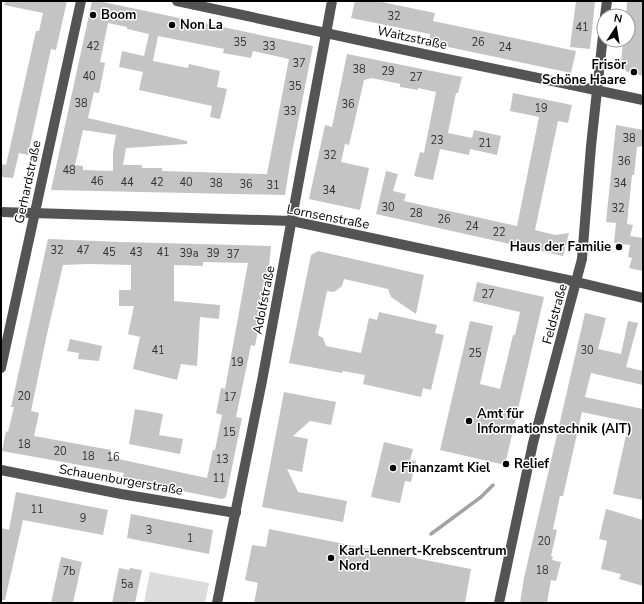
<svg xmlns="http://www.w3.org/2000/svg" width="644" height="604" font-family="'Nunito Sans',sans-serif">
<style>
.green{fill:#dbdbdb}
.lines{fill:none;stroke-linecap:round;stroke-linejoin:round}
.stream{stroke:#a2a2a2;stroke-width:3.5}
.building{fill:#c4c4c4;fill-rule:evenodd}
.minor{stroke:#545454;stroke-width:10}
.poi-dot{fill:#000;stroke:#fff;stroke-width:1.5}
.labels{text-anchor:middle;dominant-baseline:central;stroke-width:3;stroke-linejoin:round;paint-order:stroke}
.number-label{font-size:11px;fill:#313131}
.poi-label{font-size:13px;font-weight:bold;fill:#000;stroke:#fff;text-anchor:start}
.street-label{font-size:13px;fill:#000;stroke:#fff}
</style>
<rect width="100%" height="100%" fill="#fff"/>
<!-- green -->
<polygon class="green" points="150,572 209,583 205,603 144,603"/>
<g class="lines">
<!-- stream -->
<polyline class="stream" points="431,534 481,497 493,485"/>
</g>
<!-- building -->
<g class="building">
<polygon points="5,1 67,1 56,50 51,49 28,155 19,153 13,178 1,177 1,164 6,165 36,31 39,31 43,13 4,5"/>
<path d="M92,1H98L313,46L290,163L285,195L51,190ZM108,23L127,27V29L149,34L144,56L122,51L119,67L143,72L139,90L212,106L210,117L220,119L227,89L217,87L220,71L189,64L188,68L153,61L158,36L224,49L223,53L251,58L253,51L289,59L267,174L162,171V168H142V165H123L126,148L187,144V141L88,118L94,92L99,93L105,63L100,62ZM83,130L116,135L113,152V171L83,170V166L75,165Z"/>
<polygon points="355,1 377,1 435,13 433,21 576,51 571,73 429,43 430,34 351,18"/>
<polygon points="576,1 595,1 590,49 570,47"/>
<polygon points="627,1 643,1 643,76 627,72 623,68 621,63 623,40 628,40 628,16 626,16"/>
<polygon points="347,54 462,77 458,93 456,93 448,133 472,138 474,130 501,136 497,155 470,149 469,155 440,149 433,180 414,176 420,152 424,153 436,92 418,88 418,90 400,87 400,84 372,78 364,80 349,145 345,144 341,162 369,168 360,210 309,199 325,125 332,127"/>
<polygon points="513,93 572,105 568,123 558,121 535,230 555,235 569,233 563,256 376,214 386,171 398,174 393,191 406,194 404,201 517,226 539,117 510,111"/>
<polygon points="616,125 643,130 643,146 637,147 634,175 632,175 627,224 633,225 630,236 643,238 643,271 629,268 632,258 628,257 630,245 614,243 616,223 606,222"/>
<path d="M48,239L121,242L271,246L268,277L255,346L251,345L236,417L242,418L226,497L222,499L122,479L124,473L2,451L6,431L8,432L14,407H11ZM203,262L248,263L225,389L221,388L216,413L222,415L215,450H213L207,478L109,457L111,450L34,436L39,413L31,411L47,334L63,265L88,264L131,265V290H119V306H134L128,334L140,337L133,369L177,380L181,364L197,366L200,317L219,319L220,305L174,301V265L203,266Z"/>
<polygon points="318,251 424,275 416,314 391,297 388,289 344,279 342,286 334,292 327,291 318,335 323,338 326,346 361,353 369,318 377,320 379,312 437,325 435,333 444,335 431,390 423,388 421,397 363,384 365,375 343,371 342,373 289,363 311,255"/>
<polygon points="477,282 544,297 505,465 440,450 470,321 493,326 480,384 500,389 513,335 515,335 520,312 473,301"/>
<polygon points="585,313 606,318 598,349 621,354 628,321 638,323 626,367 643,371 643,385 591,373 585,397 643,409 643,500 613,494 629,422 582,412 563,496 560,496 553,529 557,530 551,556 553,557 552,560 561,562 556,581 551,580 547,603 520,603 524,578"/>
<polygon points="70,339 102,346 99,361 78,359 79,353 67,351"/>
<polygon points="284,392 336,402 331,425 310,421 293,436 308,439 302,472 287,469 298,492 347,501 343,522 262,507"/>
<polygon points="135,409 163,414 159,435 183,439 180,454 129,444"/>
<polygon points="384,442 413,449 410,460 416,461 411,482 405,481 400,503 371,497"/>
<polygon points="16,492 108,510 103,535 23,520 5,600 1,600 1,528 9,530"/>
<polygon points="606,509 643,520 643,586 619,579 621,574 601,569 607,541 599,539"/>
<polygon points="131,514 213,530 209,554 127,538"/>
<polygon points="269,529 471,569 465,603 254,603 258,583 245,580 252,545 266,547"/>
<polygon points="61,557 82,562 73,603 51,603"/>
<polygon points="119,568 129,570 130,568 142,570 135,603 112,603"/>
</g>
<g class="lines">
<!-- minor -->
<g class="minor">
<polyline points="177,1 433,56 643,100"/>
<polyline points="605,16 607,1"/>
<polyline points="1,212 292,221 577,282 643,298"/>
<polyline points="1,368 81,1"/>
<polyline points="1,470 121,494 236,513"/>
<polyline points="217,603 262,381 332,1"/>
<polyline points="499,603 533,443 582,259 591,146 604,26"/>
</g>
</g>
<!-- markers -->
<g class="poi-dot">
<circle cx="93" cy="15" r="4"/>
<circle cx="172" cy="25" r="4"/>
<circle cx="634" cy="72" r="4"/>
<circle cx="619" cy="247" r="4"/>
<circle cx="469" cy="421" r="4"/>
<circle cx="506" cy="464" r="4"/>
<circle cx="393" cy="468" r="4"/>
<circle cx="331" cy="558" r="4"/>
</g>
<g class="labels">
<!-- number labels -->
<g class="number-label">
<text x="394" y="16">32</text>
<text x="582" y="27">41</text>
<text x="240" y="42">35</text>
<text x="478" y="42">26</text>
<text x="93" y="46">42</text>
<text x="269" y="46">33</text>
<text x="505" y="47">24</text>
<text x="299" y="63">37</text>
<text x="359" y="69">38</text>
<text x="388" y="71">29</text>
<text x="89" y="76">40</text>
<text x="416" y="77">27</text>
<text x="295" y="86">35</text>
<text x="81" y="103">38</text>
<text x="348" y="104">36</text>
<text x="541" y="108">19</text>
<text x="290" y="111">33</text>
<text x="629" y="138">38</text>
<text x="437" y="140">23</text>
<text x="485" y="143">21</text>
<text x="330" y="155">32</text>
<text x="624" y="161">36</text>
<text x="69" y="170">48</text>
<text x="97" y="181">46</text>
<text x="127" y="182">44</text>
<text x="157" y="182">42</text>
<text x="186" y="182">40</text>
<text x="216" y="183">38</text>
<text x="620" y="183">34</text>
<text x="246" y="184">36</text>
<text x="273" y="185">31</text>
<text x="329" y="190">34</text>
<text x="388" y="207">30</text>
<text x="618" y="208">32</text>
<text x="416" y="213">28</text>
<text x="444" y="219">26</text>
<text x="472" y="226">24</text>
<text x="499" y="232">22</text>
<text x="57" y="250">32</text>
<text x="83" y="250">47</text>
<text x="109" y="252">45</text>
<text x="136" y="252">43</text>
<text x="163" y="252">41</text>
<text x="189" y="253">39a</text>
<text x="213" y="253">39</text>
<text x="233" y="254">37</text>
<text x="488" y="294">27</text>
<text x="158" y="350">41</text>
<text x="587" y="350">30</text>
<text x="475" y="353">25</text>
<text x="237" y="362">19</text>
<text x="24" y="396">20</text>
<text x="230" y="397">17</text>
<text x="229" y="432">15</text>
<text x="24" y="444">18</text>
<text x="60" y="451">20</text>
<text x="88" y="456">18</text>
<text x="113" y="457">16</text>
<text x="222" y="459">13</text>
<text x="219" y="478">11</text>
<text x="37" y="509">11</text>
<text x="83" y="518">9</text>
<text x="149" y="530">3</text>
<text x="190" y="538">1</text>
<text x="544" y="541">20</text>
<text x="542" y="570">18</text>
<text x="69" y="571">7b</text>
<text x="127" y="584">5a</text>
</g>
<!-- poi labels -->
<g class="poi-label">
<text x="101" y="15">Boom</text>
<text x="180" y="25">Non La</text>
<text x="626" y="65" text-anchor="end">Frisör<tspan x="626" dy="15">Schöne Haare</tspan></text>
<text x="611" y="247" text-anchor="end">Haus der Familie</text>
<text x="477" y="414">Amt für<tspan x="477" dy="15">Informationstechnik (AIT)</tspan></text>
<text x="514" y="464">Relief</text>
<text x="401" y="468">Finanzamt Kiel</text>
<text x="339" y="551">Karl-Lennert-Krebscentrum<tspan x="339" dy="15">Nord</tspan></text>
</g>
<!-- street labels -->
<g class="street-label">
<text transform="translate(412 38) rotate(12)">Waitzstraße</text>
<text transform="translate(28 182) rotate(-78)">Gerhardstraße</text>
<text transform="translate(328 217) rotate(11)">Lornsenstraße</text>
<text transform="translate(264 300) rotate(-79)">Adolfstraße</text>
<text transform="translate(555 314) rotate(-75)">Feldstraße</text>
<text transform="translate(121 480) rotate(10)">Schauenburgerstraße</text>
</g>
</g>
<!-- border -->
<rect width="644" height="604" fill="none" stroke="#000000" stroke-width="4"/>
<!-- north arrow -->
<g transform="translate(616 28) rotate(12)"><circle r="19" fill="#ffffff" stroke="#999999"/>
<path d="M0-3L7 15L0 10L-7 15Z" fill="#000000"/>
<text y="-6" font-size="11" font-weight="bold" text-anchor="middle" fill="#000000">N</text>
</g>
</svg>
